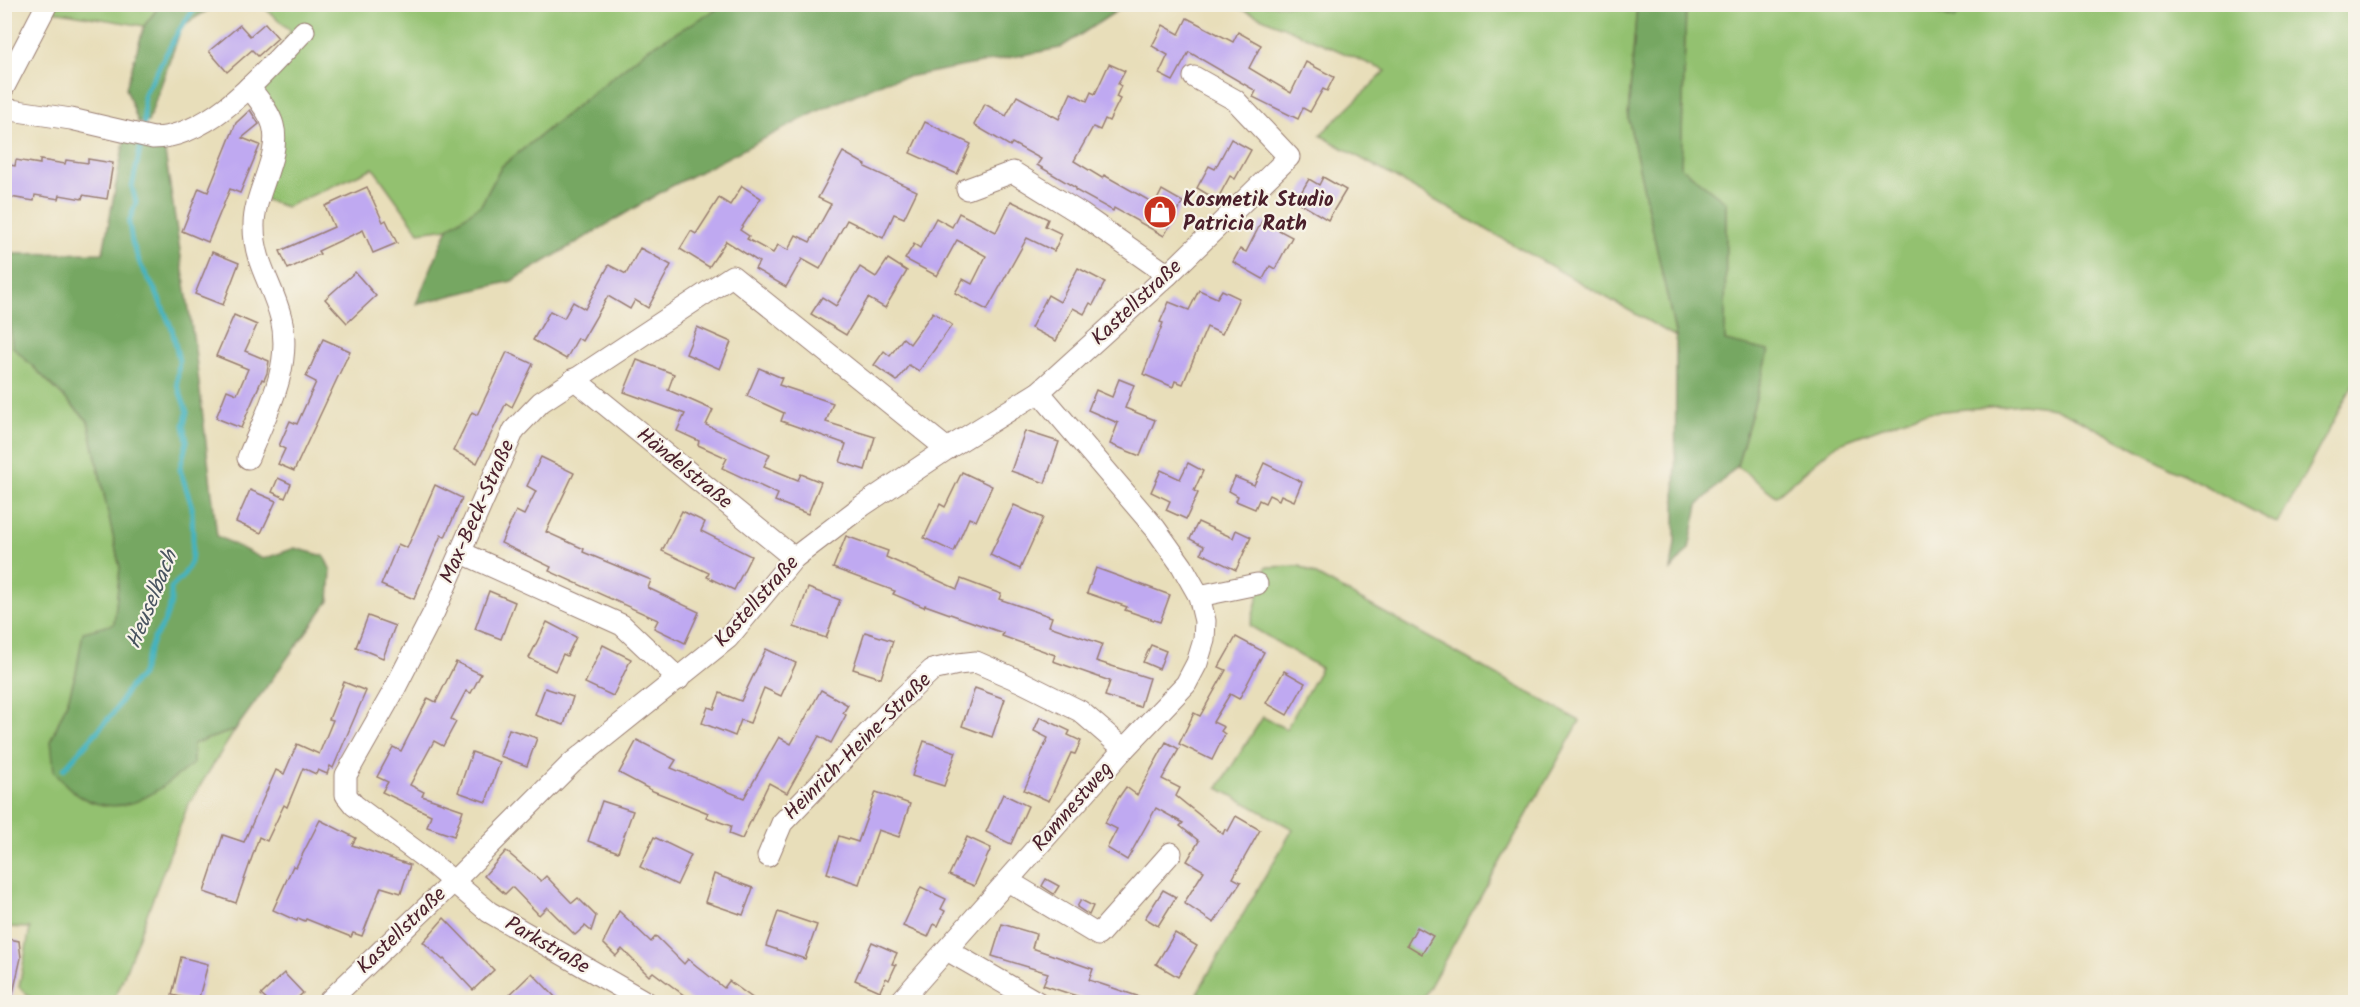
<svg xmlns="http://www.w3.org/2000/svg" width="2360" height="1007" font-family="Kalam,sans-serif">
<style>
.green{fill:#93c170;stroke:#6e704e;stroke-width:1.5}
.forest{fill:#76a762;stroke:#606346;stroke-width:1.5}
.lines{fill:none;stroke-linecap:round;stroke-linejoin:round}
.stream{stroke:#45b3bf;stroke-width:5}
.building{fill:#bfa9f1}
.minor-casing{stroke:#997e72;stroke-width:23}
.minor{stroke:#fff;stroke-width:21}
.labels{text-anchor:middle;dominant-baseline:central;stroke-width:4.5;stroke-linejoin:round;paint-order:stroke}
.poi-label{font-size:21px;font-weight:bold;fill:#4a1f2b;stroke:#f7f3e8;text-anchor:start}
.street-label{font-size:21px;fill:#4a1f2b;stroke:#f7f3e8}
.water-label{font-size:22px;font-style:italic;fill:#48535f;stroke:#f7f3e8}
</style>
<rect width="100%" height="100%" fill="#f7f3e8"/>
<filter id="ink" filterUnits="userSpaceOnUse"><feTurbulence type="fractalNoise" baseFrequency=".0167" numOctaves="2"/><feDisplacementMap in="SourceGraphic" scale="12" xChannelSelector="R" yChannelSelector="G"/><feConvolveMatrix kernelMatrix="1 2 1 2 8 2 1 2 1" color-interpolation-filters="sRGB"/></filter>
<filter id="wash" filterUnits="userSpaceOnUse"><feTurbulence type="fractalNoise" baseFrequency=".008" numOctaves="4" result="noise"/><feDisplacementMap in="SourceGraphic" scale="24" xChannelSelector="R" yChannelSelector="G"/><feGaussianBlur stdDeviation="1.35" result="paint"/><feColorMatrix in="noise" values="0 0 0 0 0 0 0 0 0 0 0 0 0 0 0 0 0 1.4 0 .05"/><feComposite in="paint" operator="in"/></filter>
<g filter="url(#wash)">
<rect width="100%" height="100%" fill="#e8deba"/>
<!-- green -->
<g class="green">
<polygon points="1979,4 2355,5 2355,381 2278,524 2078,419 2054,408 2023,404 1921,413 1837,444 1776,496 1737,466 1769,352 1725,341 1726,202 1681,167 1686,5 1911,5 1955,18 1963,7"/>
<polygon points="56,5 160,5 144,26 53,11"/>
<polygon points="261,5 726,5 649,48 502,166 481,205 448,228 419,232 373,168 286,207 263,199 280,146 260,82 291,31"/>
<polygon points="1232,5 1637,5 1628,117 1676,337 1320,135 1386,71"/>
<polygon points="4,318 10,323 12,346 88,421 120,568 114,625 76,673 68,700 51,740 192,744 235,730 188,805 119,989 112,1002 36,1002 19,987 30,928 5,927"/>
<polygon points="1300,566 1580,721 1421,1002 1213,1002 1197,993 1293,829 1218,788 1263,717 1286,729 1321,668 1250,626 1266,567"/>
</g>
<!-- forest -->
<g class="forest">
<polygon points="726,4 1126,5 1060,48 886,81 818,111 668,188 512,281 416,304 448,228 481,205 502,166 649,48"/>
<polygon points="160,5 216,5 182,26 148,122 138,122 126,88 144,26"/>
<polygon points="1637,5 1686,5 1681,167 1726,202 1725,341 1769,351 1737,466 1698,505 1689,549 1671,570 1675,542 1676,337 1628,117"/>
<polygon points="1911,5 1979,5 1963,7 1955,19"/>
<path d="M125,137L164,146L195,349L217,536L263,559L295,548L324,556L331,571L329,601L235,730L193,744V764C158,789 127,822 81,797C71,792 62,780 54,772L51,740L68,700L76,673L83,632L114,624L120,568L88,421L12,346L10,324L5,318L4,254L103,253Z"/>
</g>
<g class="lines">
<!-- stream -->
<g class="stream">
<polyline points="144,124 144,95 178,32 197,4"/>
<polyline points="64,769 115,711 128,689 141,675 153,640 164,623 171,603 171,588 183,576 191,562 193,541 192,507 180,469 187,441 184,425 187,412 177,384 179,361 172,329 156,292 141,266 132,242 129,223 136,202 132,187 141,145"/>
</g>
</g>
<g id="blocks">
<!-- building -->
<g class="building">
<polygon points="1187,18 1233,42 1238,32 1261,45 1249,68 1291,93 1306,62 1334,77 1327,91 1323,89 1310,112 1303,108 1298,119 1253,97 1256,91 1189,52 1173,81 1159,74 1168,55 1152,46 1163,25 1179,34"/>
<polygon points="265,23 278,38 258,56 252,50 227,72 209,51 240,25 250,36"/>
<polygon points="1109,64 1125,71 1118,84 1121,86 1116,97 1120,99 1109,121 1105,119 1100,130 1093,127 1074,161 1102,178 1104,175 1155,204 1162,190 1183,202 1164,236 1114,208 1113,211 1075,190 1076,188 1037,165 1041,159 1012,143 1010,146 974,125 985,104 1006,116 1017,96 1059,119 1071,93 1087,101 1091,92 1095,94"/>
<polygon points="250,110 259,124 242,138 260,145 240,193 230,189 208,242 182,231 199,188 208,192 236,123"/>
<polygon points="925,122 971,144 957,174 910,153"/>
<polygon points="1231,139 1251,150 1235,179 1230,176 1217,200 1197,188 1209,166 1215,169"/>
<polygon points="843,152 866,165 865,167 917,191 904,218 894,214 883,238 847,220 820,269 802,259 786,287 755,269 759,262 726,241 709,267 680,249 691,231 696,234 719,198 730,205 742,186 761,198 740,230 749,236 747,239 773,253 778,245 788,250 796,235 810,242 831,204 818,198"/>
<polygon points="88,159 113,163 107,199 83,195 82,199 60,195 59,199 35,195 34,201 4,196 4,164 15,166 16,160 40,164 40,160 65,164 66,160 88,163"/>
<polygon points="1323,177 1346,190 1328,220 1296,201 1309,179 1319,185"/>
<polygon points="367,187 383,222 386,220 397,243 373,253 363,230 318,251 320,254 288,269 280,251 334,227 325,206"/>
<polygon points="1011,201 1048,219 1045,226 1062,234 1054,251 1027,238 987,310 955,293 963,279 972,284 986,256 957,240 937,276 905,259 914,244 920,248 936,218 952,227 959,213 996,232"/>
<polygon points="1262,221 1292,237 1275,269 1270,266 1263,279 1233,262 1240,249 1246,252"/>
<polygon points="640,248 671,265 648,308 635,300 630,309 608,296 582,341 578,338 566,359 533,340 550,311 564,318 573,302 585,309 609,265 626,274"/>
<polygon points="212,252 239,263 223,305 195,294"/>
<polygon points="888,259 907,271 885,308 868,298 846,335 811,314 822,297 836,306 860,267 876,277"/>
<polygon points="1078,268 1105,282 1093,305 1090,303 1084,314 1073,308 1056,341 1031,328 1048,295 1060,302"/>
<polygon points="355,272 376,296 347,323 325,299"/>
<polygon points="1199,290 1217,298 1222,290 1239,298 1222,334 1207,327 1183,384 1175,381 1173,387 1143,374 1163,323 1160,322 1169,302 1189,310"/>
<polygon points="933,312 952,325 919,371 909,365 897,381 874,365 884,351 890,356 903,338 910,344"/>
<polygon points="234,315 257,325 245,351 269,361 267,373 264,380 262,379 241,428 216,418 227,390 237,394 248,369 216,356"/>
<polygon points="697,327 731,342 720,369 686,354"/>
<polygon points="323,339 350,351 294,471 278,464 285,449 279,446 290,421 297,424 316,382 306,377"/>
<polygon points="507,352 533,364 512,407 506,403 477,463 453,451 472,412 477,415"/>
<polygon points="637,360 674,374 668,390 713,410 706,425 770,454 764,466 798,480 801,474 821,482 808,514 775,501 778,494 722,468 727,458 698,445 699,441 677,431 685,414 624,392"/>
<polygon points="759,368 782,378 779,385 833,403 826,422 875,437 865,470 840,462 846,444 781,421 784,413 747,396"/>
<polygon points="1119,379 1134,385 1125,408 1155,420 1140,456 1110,444 1118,423 1088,410 1096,390 1112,397"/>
<polygon points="1025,431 1059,442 1045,483 1011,471"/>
<polygon points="541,457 574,473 546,532 584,549 583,552 651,580 648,588 699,612 685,643 654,628 658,620 549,571 551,567 501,543 516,511 524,515 536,491 527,486"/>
<polygon points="1188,463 1203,471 1194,491 1198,493 1186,519 1166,510 1170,501 1151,492 1161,470 1180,479"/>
<polygon points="1264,463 1302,482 1294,501 1281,495 1279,500 1269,495 1265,503 1259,500 1255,509 1236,501 1238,496 1229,491 1235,477 1254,485"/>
<polygon points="962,472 992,486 976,521 969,518 954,552 924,538 940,504 945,507"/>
<polygon points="278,478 291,484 285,498 272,492"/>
<polygon points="435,485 462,498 445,537 441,535 414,599 381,585 398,544 407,548"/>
<polygon points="250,490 276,501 261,533 236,522"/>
<polygon points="1014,505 1043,518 1020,569 990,555"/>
<polygon points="682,511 705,522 701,531 751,556 734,590 707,577 709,573 662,551"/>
<polygon points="1198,522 1233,538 1236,530 1251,537 1236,570 1201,553 1204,546 1190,539"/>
<polygon points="846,536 888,551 886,557 957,589 961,579 1001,594 999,599 1052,617 1049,626 1102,644 1096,661 1149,678 1140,707 1105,696 1110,681 1053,661 1055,655 1002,636 1003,633 925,605 924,607 893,594 895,591 833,568"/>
<polygon points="1096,568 1170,595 1160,622 1125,610 1127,607 1087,593"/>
<polygon points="808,588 840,600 826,638 794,627"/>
<polygon points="489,591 515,602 501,639 475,629"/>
<polygon points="368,616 395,626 383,658 356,647"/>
<polygon points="547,622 576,637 567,656 563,654 555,671 529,658"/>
<polygon points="865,632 893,641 881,678 853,669"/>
<polygon points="1236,637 1264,652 1239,699 1230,694 1213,722 1224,727 1221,731 1225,734 1212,760 1179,744 1194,713 1200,716 1226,670 1219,667"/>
<polygon points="603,645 631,659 613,696 585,683"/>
<polygon points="1151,645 1166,651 1159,669 1143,662"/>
<polygon points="766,649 796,663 781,696 764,688 750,723 741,720 735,736 702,723 708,707 714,709 720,693 741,701"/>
<polygon points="456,662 481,674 471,693 466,691 451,719 456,722 443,746 434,741 410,785 424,792 422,796 463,810 454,836 427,827 431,815 382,792 388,782 377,777 393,747 401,751 428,698 436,702"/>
<polygon points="1284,671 1305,683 1287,715 1266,703"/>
<polygon points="344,682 366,691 333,768 330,766 327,774 318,770 316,774 303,768 287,807 284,805 267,841 259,837 236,903 204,892 223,835 244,842 276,770 284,774 297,744 319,754 333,720 329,719"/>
<polygon points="545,688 573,697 564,725 535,715"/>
<polygon points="975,688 1005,699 992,737 962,726"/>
<polygon points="821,690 848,705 843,713 846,715 831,743 819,736 787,793 769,783 742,839 729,834 731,826 706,817 708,813 653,791 619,773 637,740 676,760 671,768 744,798 779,737 791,744"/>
<polygon points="1040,717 1070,731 1068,735 1081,741 1075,754 1071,753 1049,801 1024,790 1048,738 1034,731"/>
<polygon points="509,729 537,738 527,766 500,756"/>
<polygon points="924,741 956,752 944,786 912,776"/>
<polygon points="1166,742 1179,749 1162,779 1180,788 1176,796 1223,834 1225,829 1228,831 1236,816 1260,830 1233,878 1241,882 1214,923 1184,903 1204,871 1187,861 1199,841 1180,826 1183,823 1156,808 1127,860 1107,848 1117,829 1105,823 1117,800 1126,787 1137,795"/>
<polygon points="472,752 500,762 486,802 458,792"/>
<polygon points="876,792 910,804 899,837 878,830 859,884 827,873 839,836 858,842"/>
<polygon points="1003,794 1028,806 1011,844 986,832"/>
<polygon points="602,801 633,811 618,852 588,841"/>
<polygon points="320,820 356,838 352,845 410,865 401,893 381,887 362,936 353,933 351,937 306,919 305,921 298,918 297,921 273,910 293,866 296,867"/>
<polygon points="654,837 691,855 677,885 640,867"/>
<polygon points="967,837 991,848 974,886 949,875"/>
<polygon points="506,851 541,881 546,876 572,903 578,898 596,916 591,931 585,926 575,935 547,907 539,915 512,887 505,894 484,876"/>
<polygon points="714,874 753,888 743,915 705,902"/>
<polygon points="1046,879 1059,886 1054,894 1042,886"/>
<polygon points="921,887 946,899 941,909 945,911 938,926 934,924 928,937 903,926"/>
<polygon points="1163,890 1176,897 1158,926 1145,918"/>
<polygon points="1081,900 1093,906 1089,915 1077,907"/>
<polygon points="619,911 651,942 656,936 684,964 688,959 724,988 729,981 758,1002 693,1002 653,972 649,976 622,949 616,956 603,943"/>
<polygon points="778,912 817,925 805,959 766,946"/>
<polygon points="444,918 494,970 473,990 444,959 443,960 423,942"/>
<polygon points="1002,924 1036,934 1032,948 1093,969 1089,980 1149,1000 1148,1002 1095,1002 1043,985 1048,973 992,956"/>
<polygon points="1417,927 1433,936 1422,954 1407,945"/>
<polygon points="1175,933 1197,946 1178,977 1156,964"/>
<polygon points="4,938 19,941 21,958 11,1002 4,1002"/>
<polygon points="872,942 897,953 892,964 896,965 889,980 886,978 880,991 855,980"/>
<polygon points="181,957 208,964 198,1001 172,995"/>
<polygon points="284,973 303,993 293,1002 269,1002 261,995"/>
<polygon points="532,973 560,1002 502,1002"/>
</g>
</g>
</g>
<g filter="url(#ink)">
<use href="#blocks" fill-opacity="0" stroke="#997e72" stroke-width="1.5"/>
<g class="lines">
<defs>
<g id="minor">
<polyline points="4,87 47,4"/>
<path d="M4,109L71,119L153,138C212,137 265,71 304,31"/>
<polyline points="967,189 1013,172 1081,214 1168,275"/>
<polyline points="574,379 794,558"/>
<path d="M248,458C266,414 293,367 281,318C273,285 254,263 254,227C253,193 282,156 273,125C269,111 258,99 249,87"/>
<polyline points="460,552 622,625 679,679"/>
<polyline points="1199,596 1257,584"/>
<polyline points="768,856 782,823 897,703 932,670 958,664 976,662 1022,682 1080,711 1124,749"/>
<polyline points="1008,881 1098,935 1171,853"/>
<polyline points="947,950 1037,1002"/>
<polyline points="328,1002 453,882 572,763 728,638 794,558 862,506 947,449 1039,392 1168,275 1289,157 1235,100 1194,77"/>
<polyline points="646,1002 489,912 429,861 354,805 346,795 346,775 392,694 434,612 514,430 541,402 732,276 947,449"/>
<polyline points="900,1002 1124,749 1186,684 1197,663 1204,640 1205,621 1199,596 1182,566 1155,528 1039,392"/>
</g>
</defs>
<!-- minor casing -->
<use href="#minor" class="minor-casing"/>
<!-- minor -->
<use href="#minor" class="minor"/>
</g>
</g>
<!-- icons -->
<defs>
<symbol id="shop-disc" viewBox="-11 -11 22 22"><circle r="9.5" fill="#c8321e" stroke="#f7f3e8"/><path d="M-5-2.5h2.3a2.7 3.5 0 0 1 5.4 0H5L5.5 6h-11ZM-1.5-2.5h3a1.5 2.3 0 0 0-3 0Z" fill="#fff"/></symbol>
</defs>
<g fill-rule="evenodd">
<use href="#shop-disc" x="1141" y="193" width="38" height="38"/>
</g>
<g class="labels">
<!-- poi labels -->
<g class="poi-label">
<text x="1183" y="200">Kosmetik Studio<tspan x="1183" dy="24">Patricia Rath</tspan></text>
</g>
<!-- street labels -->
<g class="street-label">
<text transform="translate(1137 303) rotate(-43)">Kastellstraße</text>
<text transform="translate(684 469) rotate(39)">Händelstraße</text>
<text transform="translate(478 512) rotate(-66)">Max-Beck-Straße</text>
<text transform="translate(757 602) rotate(-48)">Kastellstraße</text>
<text transform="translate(858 747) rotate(-45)">Heinrich-Heine-Straße</text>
<text transform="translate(1073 807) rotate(-49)">Ramnestweg</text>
<text transform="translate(402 931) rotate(-44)">Kastellstraße</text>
<text transform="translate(547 946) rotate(30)">Parkstraße</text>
</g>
<!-- water labels -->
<g class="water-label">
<text transform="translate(153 600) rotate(-68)">Heuselbach</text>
</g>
</g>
<!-- margin -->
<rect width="2360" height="1007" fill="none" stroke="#f7f3e8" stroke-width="24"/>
</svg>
